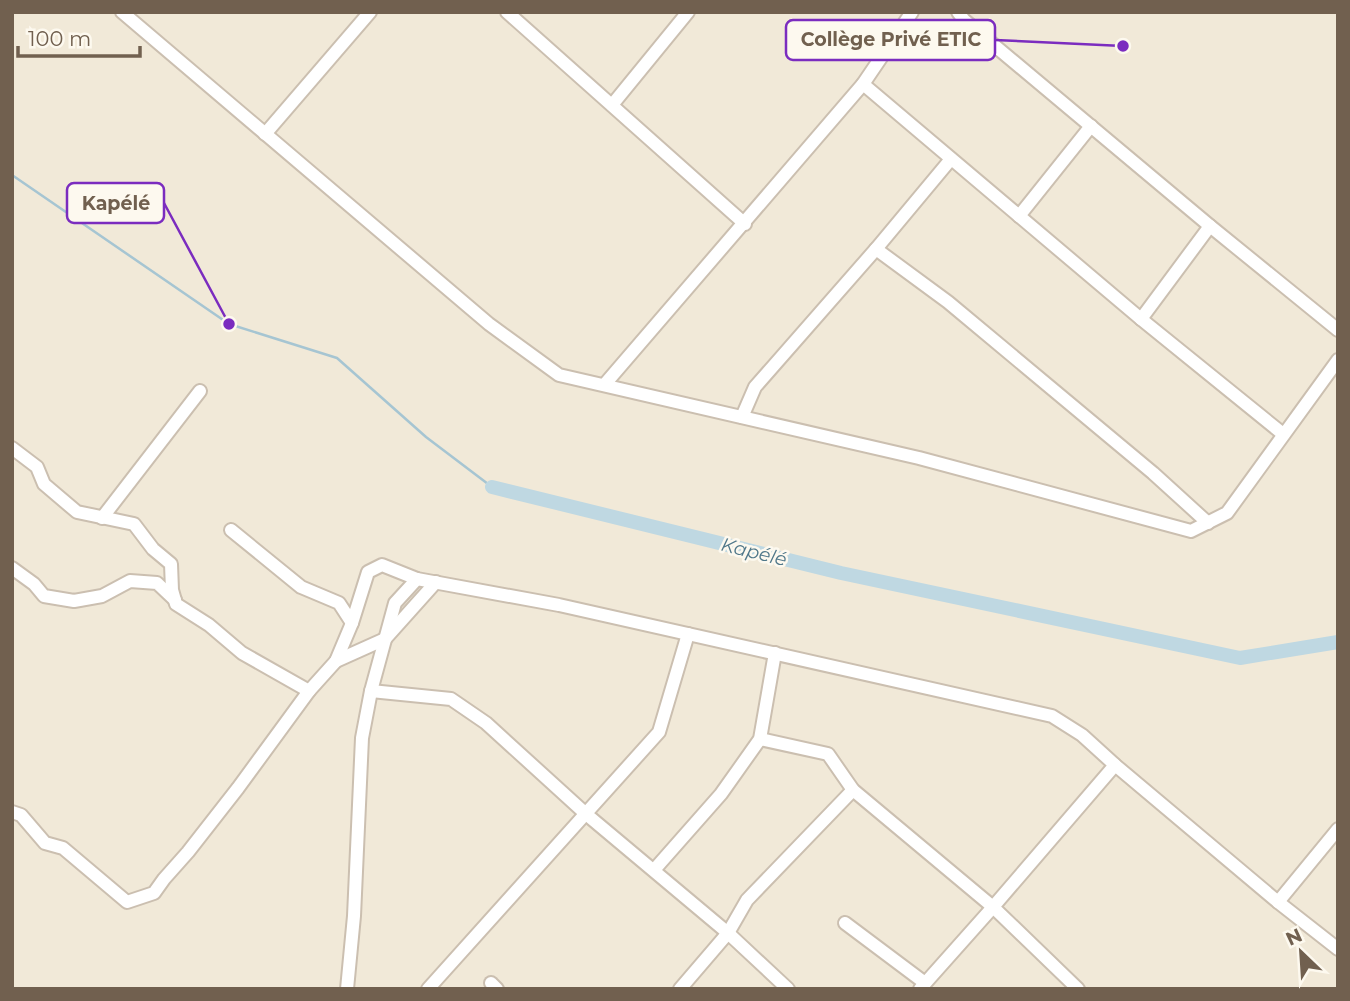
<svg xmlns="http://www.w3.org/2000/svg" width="1350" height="1001" font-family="Montserrat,sans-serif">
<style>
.residential{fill:#f1e9d8}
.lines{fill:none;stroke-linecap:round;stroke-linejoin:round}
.stream{stroke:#a6c5d2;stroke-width:2.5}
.river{stroke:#bfd8e2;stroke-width:14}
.minor-casing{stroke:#cbbfb0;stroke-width:16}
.minor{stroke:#fff;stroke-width:12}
.labels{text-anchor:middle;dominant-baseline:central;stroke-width:5;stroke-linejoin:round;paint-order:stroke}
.water-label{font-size:19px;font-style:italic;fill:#4f7789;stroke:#fdf9ef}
.leader{fill:none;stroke:#7b2cbf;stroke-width:2.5}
.callout-dot{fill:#7b2cbf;stroke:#fdf9ef;stroke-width:2.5}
.callout{fill:#fdf9ef;stroke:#7b2cbf;stroke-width:2.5}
.callout-label{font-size:19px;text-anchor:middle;font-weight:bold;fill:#71604f}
</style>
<rect width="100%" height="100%" fill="#faf6e9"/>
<!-- residential -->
<rect class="residential" x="12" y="12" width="1326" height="977"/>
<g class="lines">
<!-- stream -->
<polyline class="stream" points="12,175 229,324 337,358 426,437 492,487"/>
<!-- river -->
<polyline class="river" points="492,487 841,573 1240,658 1338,642"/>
<defs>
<g id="minor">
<polyline points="122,12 489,324 559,375 919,458 1191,531 1227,513 1338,360"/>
<polyline points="507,12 745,224"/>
<polyline points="958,12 964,20 1210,226 1338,330"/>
<polyline points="863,84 1141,319 1283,434"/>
<polyline points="612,105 688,12"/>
<polyline points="265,134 370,12"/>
<polyline points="1019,216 1091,126"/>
<polyline points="876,249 948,302 1153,473 1208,523"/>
<polyline points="1141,319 1210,226"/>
<polyline points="605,384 863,84 912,12"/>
<polyline points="742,417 755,387 876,249 951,159"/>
<polyline points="12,448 37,467 44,484 77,512 134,524 153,549 171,564 172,590 176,604 209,625 242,653 309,691"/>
<polyline points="102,518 200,391"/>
<polyline points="231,530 301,587 339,603 352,623"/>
<polyline points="12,568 34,584 44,596 74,601 102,596 130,581 157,583 175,600"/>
<polyline points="336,661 385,639 436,582"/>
<polyline points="371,691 451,699 486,723 586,814 728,933 788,989"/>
<polyline points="760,739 828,754 853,790 993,907 1078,989"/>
<polyline points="12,812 21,815 45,843 63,848 127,902 154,893 164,879 188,852 238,788 309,691 336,661 352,623 368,572 382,565 417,579 559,605 1052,716 1082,735 1115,765 1278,902 1338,949"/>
<polyline points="654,870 721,794 760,739 775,653"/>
<polyline points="1278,902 1338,829"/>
<polyline points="845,923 925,983"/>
<polyline points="491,983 497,989"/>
<polyline points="347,989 354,916 362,738 371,691 395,603 417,579"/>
<polyline points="428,989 659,732 688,634"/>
<polyline points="680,989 728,933 747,900 853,790"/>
<polyline points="920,989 993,907 1115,765"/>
</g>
</defs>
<!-- minor casing -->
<use href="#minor" class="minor-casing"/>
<!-- minor -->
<use href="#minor" class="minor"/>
</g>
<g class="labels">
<!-- water labels -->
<g class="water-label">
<text transform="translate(754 552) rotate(14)">Kapélé</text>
</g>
</g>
<!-- callouts -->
<path class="leader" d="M1123 46L995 40M229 324L164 203"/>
<g class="callout-dot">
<circle cx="1123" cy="46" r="7"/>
<circle cx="229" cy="324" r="7"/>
</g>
<g class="callout">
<rect x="786" y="20" width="209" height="40" rx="7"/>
<rect x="67" y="183" width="97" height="40" rx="7"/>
</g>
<g class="callout-label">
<text x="891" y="46">Collège Privé ETIC</text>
<text x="116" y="210">Kapélé</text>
</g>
<!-- border -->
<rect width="1350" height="1001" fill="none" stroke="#71604f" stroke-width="28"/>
<!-- north arrow -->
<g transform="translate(1301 952) rotate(335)" stroke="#fdf9ef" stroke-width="5" paint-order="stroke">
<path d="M0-5L12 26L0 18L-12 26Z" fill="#71604f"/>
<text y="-10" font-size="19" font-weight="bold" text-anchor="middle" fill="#71604f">N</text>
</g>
<!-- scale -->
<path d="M18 46v10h122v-10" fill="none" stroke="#71604f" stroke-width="3.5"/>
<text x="28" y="46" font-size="21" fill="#71604f" stroke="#fdf9ef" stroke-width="5" paint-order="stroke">100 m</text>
</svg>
